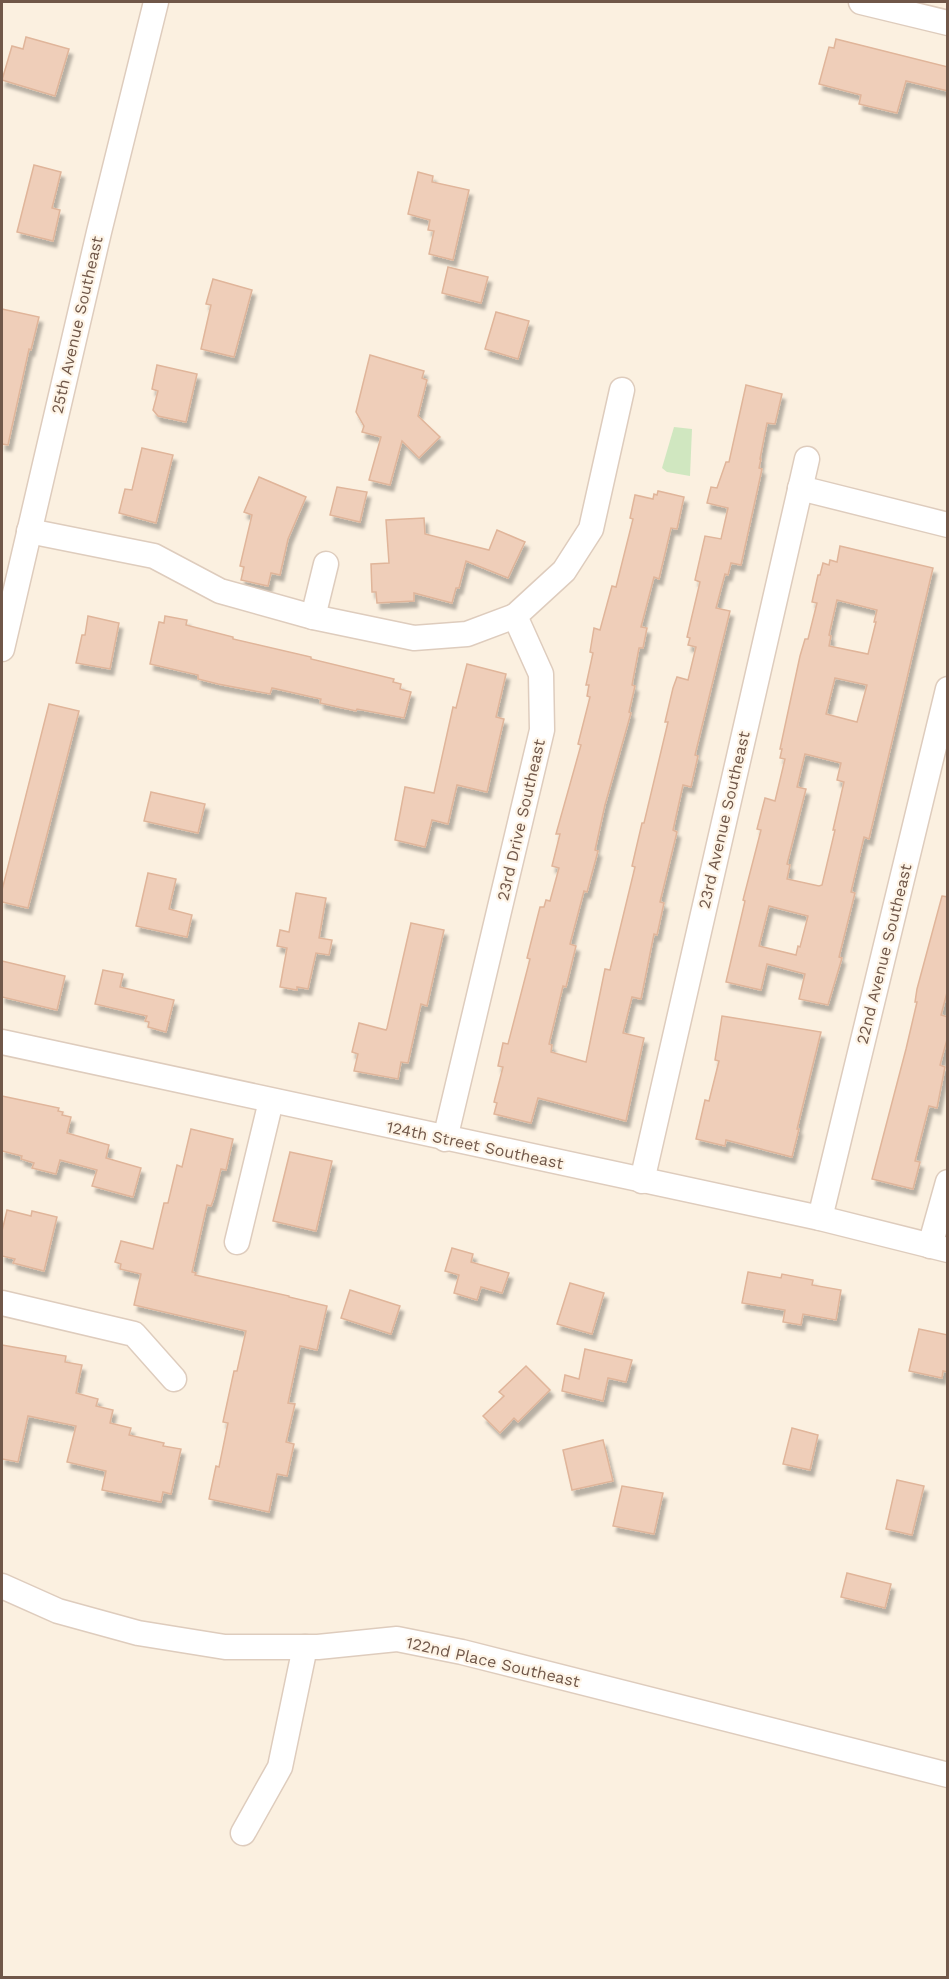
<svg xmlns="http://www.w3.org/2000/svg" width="949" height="1979" font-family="'Work Sans',sans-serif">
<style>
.green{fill:#d0e7c0}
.building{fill:#efceb9;stroke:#e0b59a;stroke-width:1.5;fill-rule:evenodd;filter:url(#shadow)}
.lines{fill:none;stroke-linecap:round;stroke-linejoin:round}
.minor-casing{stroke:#deccbd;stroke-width:27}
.minor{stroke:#fff;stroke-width:24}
.labels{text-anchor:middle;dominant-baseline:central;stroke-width:4.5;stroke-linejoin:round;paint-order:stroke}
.street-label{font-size:16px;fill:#705749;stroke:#fef4e6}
</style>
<defs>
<filter id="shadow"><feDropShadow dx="3.5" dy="6" stdDeviation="1.5" flood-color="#0004"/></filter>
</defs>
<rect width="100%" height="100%" fill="#fbf0e0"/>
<!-- green -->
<polygon class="green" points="674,427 692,429 690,476 667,472 662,468"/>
<!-- building -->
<g class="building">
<polygon points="26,37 69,49 55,96 2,80 12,46 23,49"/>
<polygon points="836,39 948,67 948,91 906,81 897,113 859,104 861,95 819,84 829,47 834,48"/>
<polygon points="34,165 61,172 52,208 60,210 53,241 17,232"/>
<polygon points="418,172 433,176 432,182 469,190 453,260 429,254 434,231 428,230 430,220 408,214"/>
<polygon points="448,267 488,277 481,303 442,293"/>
<polygon points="213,279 252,290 234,357 201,349 211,305 206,304"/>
<polygon points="2,309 39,317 31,350 29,349 8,445 2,444"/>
<polygon points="496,312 529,321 518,359 485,349"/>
<polygon points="370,355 424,371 422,378 427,380 418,416 440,437 419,458 402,441 390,485 369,480 381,437 362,432 364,426 356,412"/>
<polygon points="157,365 197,374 186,422 158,416 153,410 158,391 152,389"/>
<polygon points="746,385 782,394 775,424 767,423 760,459 761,459 759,468 762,469 741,565 731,563 728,575 725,574 716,608 730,611 695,755 698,756 691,787 683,785 673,830 677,832 660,902 664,903 657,935 654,934 641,999 632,997 623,1033 644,1038 626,1121 538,1098 531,1123 494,1114 497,1103 494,1102 503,1067 498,1066 503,1043 508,1044 530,959 527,958 540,907 544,907 546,900 550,901 559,868 552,866 560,834 556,834 581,745 578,744 590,697 587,696 589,685 586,685 593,653 590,652 594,628 600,630 612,586 616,587 633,519 630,518 635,495 653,499 654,494 657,495 658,491 684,497 677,529 671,528 659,579 654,577 641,627 647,628 643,648 639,648 632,685 635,686 629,712 631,713 605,805 595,850 598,851 587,892 584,891 570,944 576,946 566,987 563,986 549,1044 552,1045 551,1052 586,1062 605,969 610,970 635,867 632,866 642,823 644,823 668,722 665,722 673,688 677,677 688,680 696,647 688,645 690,638 687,637 700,582 695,580 705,536 721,539 728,508 707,503 711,487 717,488 726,462 729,462"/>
<polygon points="142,448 173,455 156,523 119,513 125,489 132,490"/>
<polygon points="259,477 306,497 288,539 280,575 271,573 268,586 241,580 244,567 240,566 252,515 244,512"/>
<polygon points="337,487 367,492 360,522 330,515"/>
<polygon points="424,518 425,534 489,550 497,530 525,542 508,578 466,561 459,588 456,588 452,603 414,593 414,601 377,603 376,592 372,592 371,564 389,563 386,520"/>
<path d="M840,546L933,568L869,839L864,837L851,892L855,893L839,957L842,958L828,1005L799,999L805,974L767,964L761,990L726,982L745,901L743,900L761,830L757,829L765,798L775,801L785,759L780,758L782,749H780L800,656L805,639H808L817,603L812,602L818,575H820L823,563L829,565L830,560L837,562ZM837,600L877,610L874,622H876L868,654L829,646L831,636L829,635ZM835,678L867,685L857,722L826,714ZM805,754L841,763L837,780L844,782L833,830H835L822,885L819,886L787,879L790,865L787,864L806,789L797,787ZM769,906L808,916L800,947L798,946L796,955L759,946Z"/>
<polygon points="88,616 119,623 110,669 76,663 82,635 85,635"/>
<polygon points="165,616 187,620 186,625 233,637 233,639 311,657 311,659 394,679 393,682 401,684 400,689 411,692 404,718 357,709 356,711 320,703 321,699 272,688 270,694 218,684 198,679 198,675 150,664 159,622 164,623"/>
<polygon points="467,664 506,674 496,717 504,719 487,792 457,785 448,824 432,820 425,847 395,840 405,787 434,793 453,707 456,708"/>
<polygon points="49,704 79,711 28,908 2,902 2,890"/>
<polygon points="151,792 205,804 198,833 144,821"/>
<polygon points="148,873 176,879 169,909 192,915 187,937 136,926"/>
<polygon points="296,893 326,898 319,938 332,940 329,955 316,953 308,989 297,987 297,990 280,987 287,948 277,946 280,930 289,932"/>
<polygon points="942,896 948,897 948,989 941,1015 948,1017 948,1036 940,1065 945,1067 937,1108 929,1106 915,1161 920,1162 913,1189 872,1179 906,1049 917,1002 915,1002 917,989"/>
<polygon points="411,923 444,930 427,1006 421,1004 408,1063 401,1062 398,1079 354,1071 358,1054 352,1052 359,1023 386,1030 387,1028"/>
<polygon points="2,961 65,976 57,1010 2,997"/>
<polygon points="103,970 123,974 120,987 174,1000 166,1032 148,1027 149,1022 145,1021 147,1016 95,1004"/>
<polygon points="722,1016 821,1032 797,1129 799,1129 792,1157 726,1140 725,1146 696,1139 705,1100 709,1101 719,1061 715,1060"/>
<polygon points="2,1096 59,1108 58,1111 63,1112 62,1115 71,1117 67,1133 109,1145 106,1158 141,1168 133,1197 92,1186 97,1170 60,1160 56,1174 32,1168 34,1163 21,1159 22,1156 2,1151"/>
<polygon points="191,1129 233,1139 226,1170 221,1169 214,1198 211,1206 207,1205 192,1272 196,1273 195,1275 289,1296 289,1297 327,1306 317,1350 300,1346 288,1403 295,1404 286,1442 294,1444 287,1476 277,1474 269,1512 209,1499 216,1466 219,1467 228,1423 223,1422 234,1371 237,1371 246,1331 134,1305 141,1274 120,1269 121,1264 115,1262 121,1241 153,1249 164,1203 168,1203 177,1165 182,1167"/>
<polygon points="290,1152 332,1161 316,1231 273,1221"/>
<polygon points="7,1210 31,1216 32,1211 57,1217 44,1271 13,1263 15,1259 2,1256 2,1231"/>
<polygon points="452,1248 473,1254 471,1262 509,1273 502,1293 481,1287 477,1300 454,1293 459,1275 445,1271"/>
<polygon points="748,1272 781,1278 782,1274 813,1280 812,1285 841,1290 836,1320 803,1314 801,1325 783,1322 785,1310 742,1303"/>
<polygon points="570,1283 604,1293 592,1334 557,1324"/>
<polygon points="350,1290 400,1306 391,1334 341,1318"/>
<polygon points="919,1329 948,1335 948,1372 943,1371 942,1378 909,1371"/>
<polygon points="2,1345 66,1356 65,1362 82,1365 76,1393 98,1399 96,1406 113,1410 110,1423 131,1428 129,1435 164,1443 163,1446 181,1449 171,1494 163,1492 161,1502 102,1490 106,1471 67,1462 76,1426 28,1416 18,1462 2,1459"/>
<polygon points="585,1349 632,1360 626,1382 608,1378 603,1401 562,1391 565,1375 579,1379"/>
<polygon points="526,1366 550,1390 518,1422 514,1418 500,1433 483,1416 504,1396 499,1392"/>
<polygon points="792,1428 818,1435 810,1470 783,1464"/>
<polygon points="603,1440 613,1481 572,1490 563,1450"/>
<polygon points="897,1480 924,1486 912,1535 886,1529"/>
<polygon points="622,1486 663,1493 654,1534 613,1526"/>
<polygon points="847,1573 891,1584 885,1608 841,1597"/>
</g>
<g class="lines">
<defs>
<g id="minor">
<polyline points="861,2 948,23"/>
<polyline points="800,488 948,525"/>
<polyline points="29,531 154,556 220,591 313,617 414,638 467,634 515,616"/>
<polyline points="313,617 326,564"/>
<polyline points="2,649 99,232 156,2"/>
<polyline points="2,1042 820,1218 948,1250"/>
<polyline points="445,1139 542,730 541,674 515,616 564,571 591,529 622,390"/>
<polyline points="642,1181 807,459"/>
<polyline points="820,1218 948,689"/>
<polyline points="237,1242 271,1101"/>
<polyline points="930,1246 948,1182"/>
<polyline points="2,1303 134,1334 174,1379"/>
<polyline points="2,1586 58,1611 138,1633 225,1647 318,1647 397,1639 462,1652 948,1775"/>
<polyline points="243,1833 280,1767 305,1647"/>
</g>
</defs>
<!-- minor casing -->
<use href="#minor" class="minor-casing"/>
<!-- minor -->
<use href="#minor" class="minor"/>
</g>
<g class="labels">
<!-- street labels -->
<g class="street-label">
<text transform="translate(77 325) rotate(-77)">25th Avenue Southeast</text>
<text transform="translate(521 820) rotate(-77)">23rd Drive Southeast</text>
<text transform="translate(724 820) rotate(-77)">23rd Avenue Southeast</text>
<text transform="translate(884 954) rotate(-76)">22nd Avenue Southeast</text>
<text transform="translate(475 1145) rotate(12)">124th Street Southeast</text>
<text transform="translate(493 1662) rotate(13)">122nd Place Southeast</text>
</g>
</g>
<!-- border -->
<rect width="949" height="1979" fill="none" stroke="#705749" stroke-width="6"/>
</svg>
